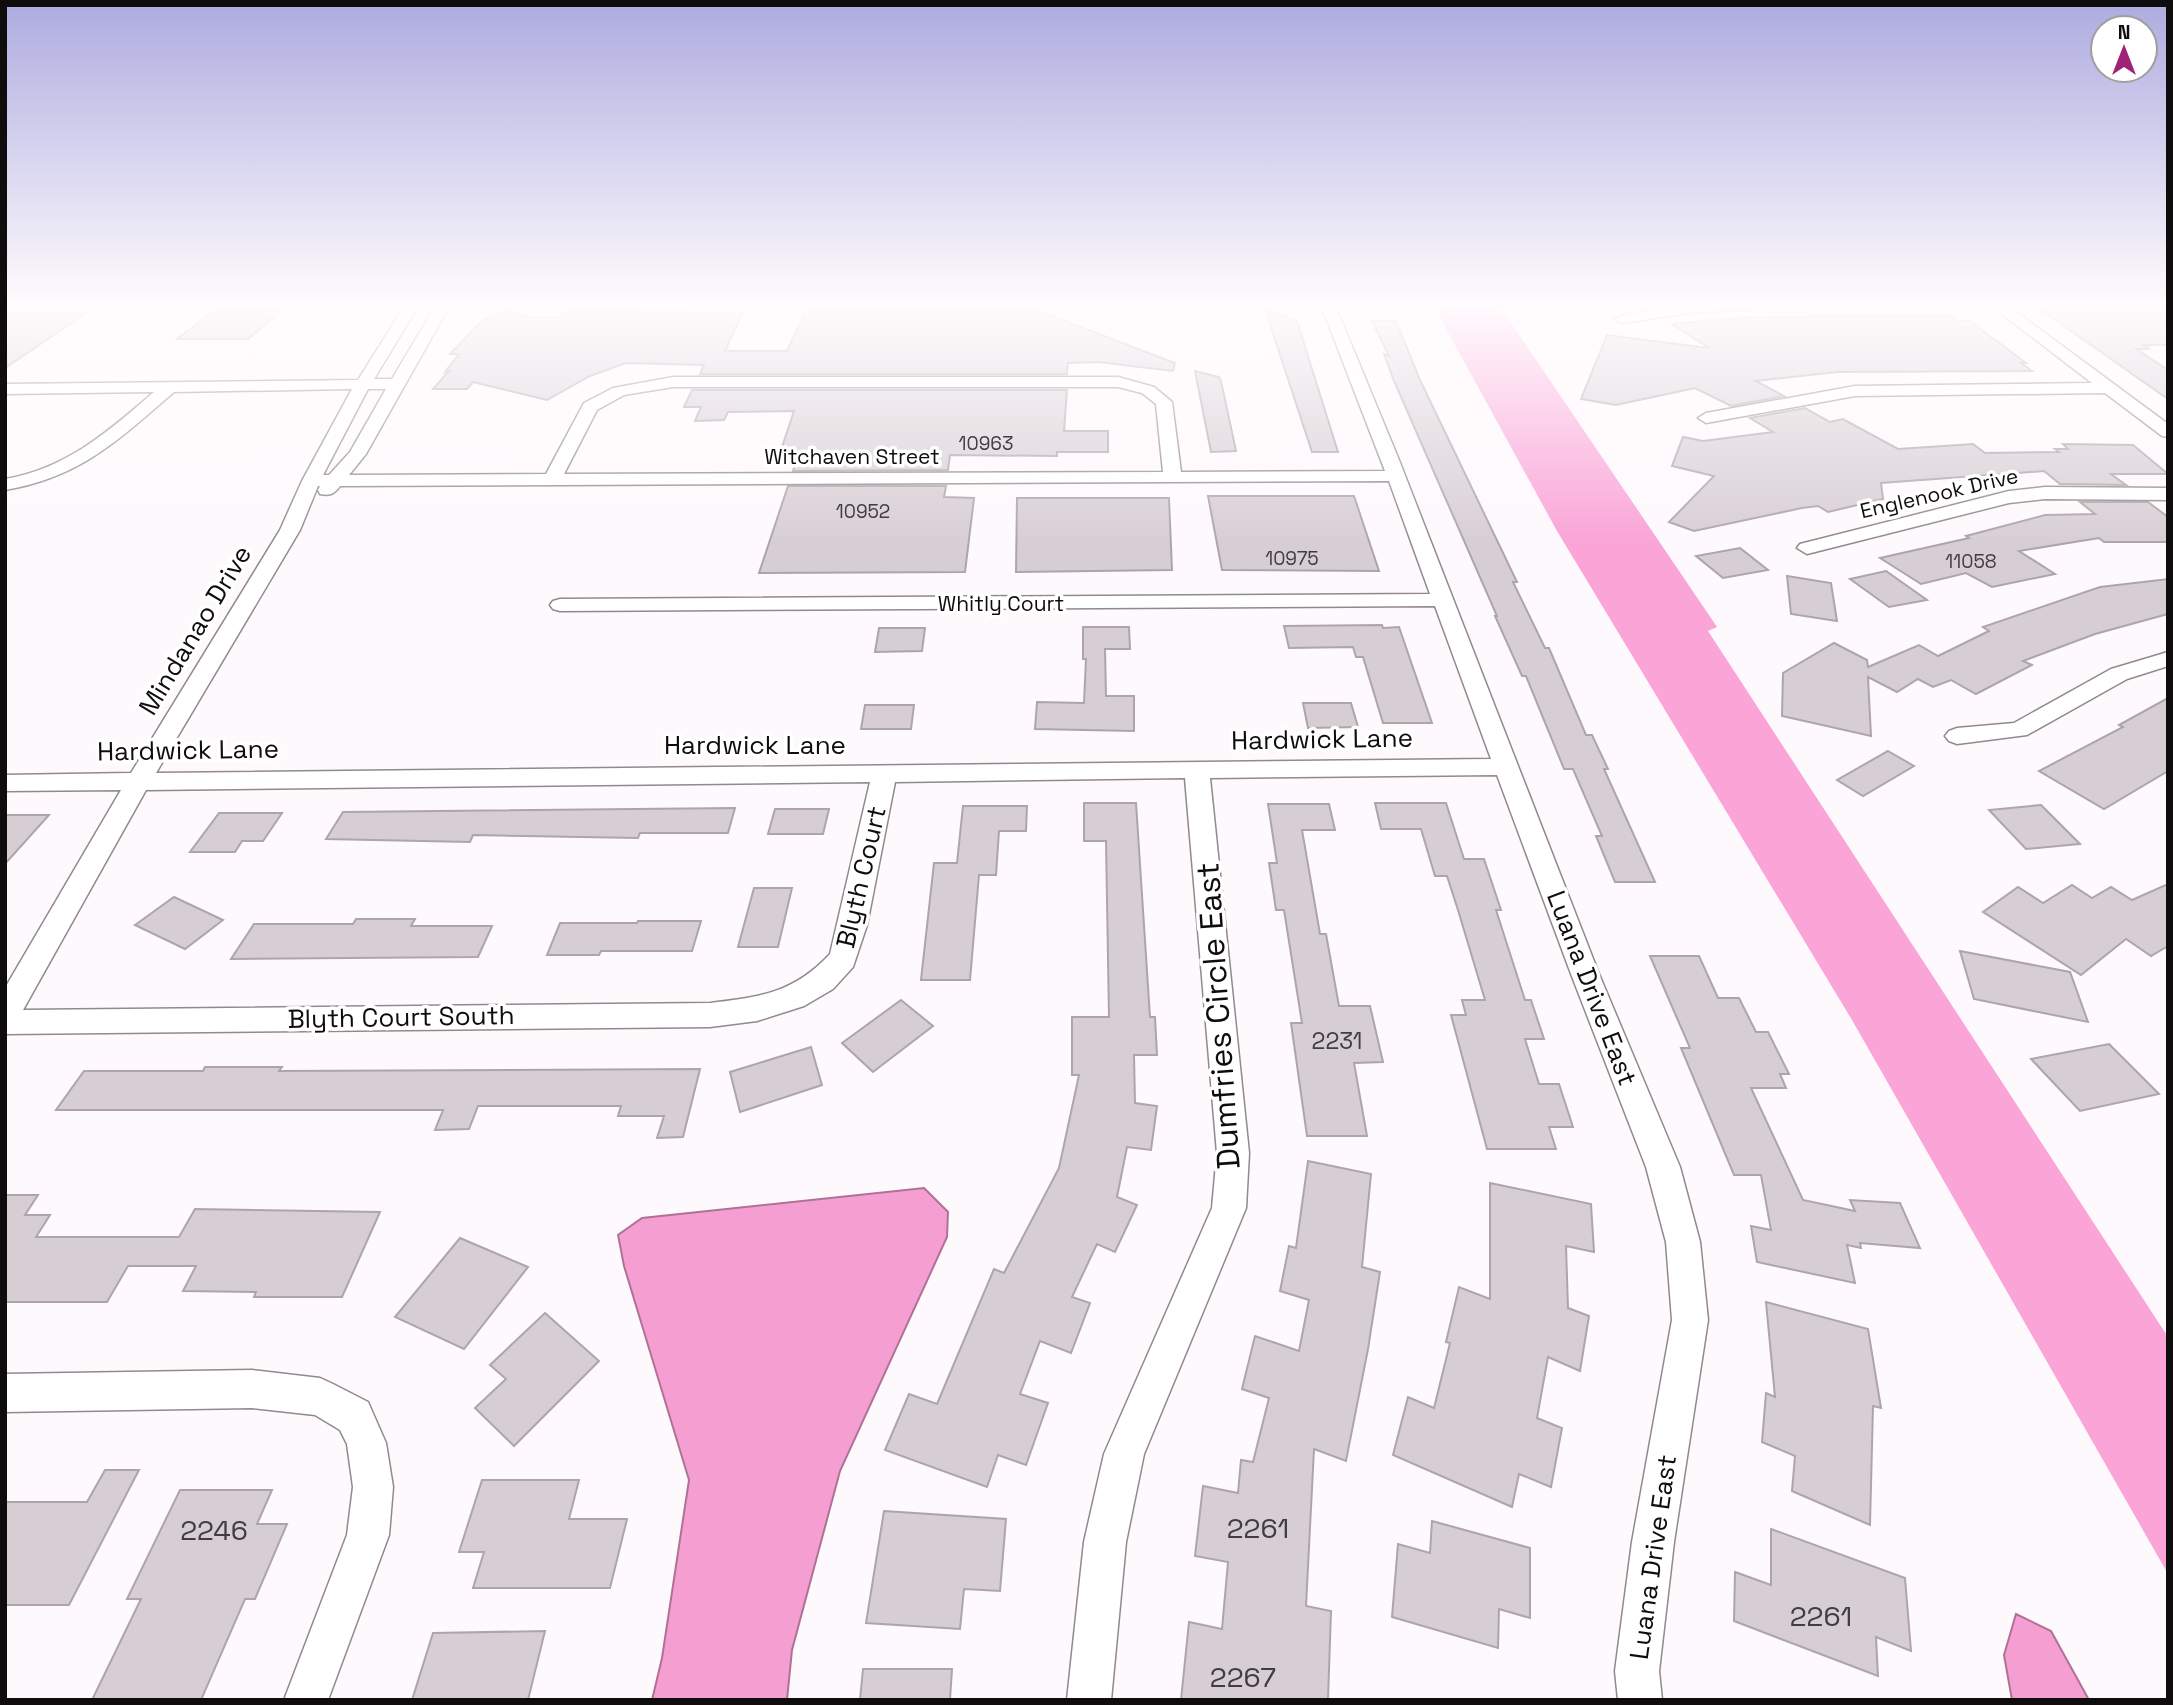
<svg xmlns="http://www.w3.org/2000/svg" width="2173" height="1705" font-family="'Space Grotesk',sans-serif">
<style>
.forest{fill:#faa4d7}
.water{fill:#f49ed1;stroke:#af7296;stroke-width:2}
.building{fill:#d7ced3;stroke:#ada5aa;stroke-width:2}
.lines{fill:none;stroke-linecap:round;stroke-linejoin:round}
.street-casing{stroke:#91898d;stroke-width:3}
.street{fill:#fff;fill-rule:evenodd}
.labels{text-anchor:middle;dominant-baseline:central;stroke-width:7;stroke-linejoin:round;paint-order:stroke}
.far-number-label{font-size:19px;fill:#413c3f}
.far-street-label{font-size:21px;fill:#0f0c0e;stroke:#fff}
.number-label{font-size:23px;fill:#413c3f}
.street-label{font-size:26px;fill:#0f0c0e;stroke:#fff}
.near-number-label{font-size:28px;fill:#413c3f}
.near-street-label{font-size:32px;fill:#0f0c0e;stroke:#fff}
</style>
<rect width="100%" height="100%" fill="#fef9fc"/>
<!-- forest -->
<polygon class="forest" points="1433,305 1499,305 1717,627 1708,631 2168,1337 2168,1574 1852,1020 1557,531"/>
<!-- water -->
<g class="water">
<polygon points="924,1188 948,1212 947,1237 840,1471 792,1650 787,1700 652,1700 662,1658 689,1480 624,1266 618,1235 642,1218"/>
<polygon points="2016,1614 2051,1631 2089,1700 2012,1700 2004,1655"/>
</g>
<!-- building -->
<g class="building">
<polygon points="2034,305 2168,306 2168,345 2142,345 2150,349 2136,349 2168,370 2168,399"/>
<polygon points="829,309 1034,309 1175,363 1173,371 1098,362 1068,363 1067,374 700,374 704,365 626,363 590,376 547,400 473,382 467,389 433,389 449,371 445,372 459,354 450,354 483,320 509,310 526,317 561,317 565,311 743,312 725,351 787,351 806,311"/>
<polygon points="1265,309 1297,321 1338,452 1312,452"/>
<polygon points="220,311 281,311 248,339 177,339 211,313"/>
<polygon points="86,313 5,368 5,314"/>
<polygon points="1951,316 1958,321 1970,321 2026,363 2021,363 2032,371 1838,372 1756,381 1784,396 1731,406 1695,388 1616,405 1581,399 1607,335 1709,348 1672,324 1751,317"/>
<polygon points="1372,321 1396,321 1420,380 1517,582 1513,582 1545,648 1549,648 1586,735 1592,735 1608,769 1604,769 1655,882 1615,882 1596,836 1602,836 1573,769 1564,769 1526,676 1522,676 1495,616 1497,616 1394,381 1384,354 1389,356"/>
<polygon points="1195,371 1219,377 1221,381 1236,451 1211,452"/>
<polygon points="692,390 1067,390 1064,431 1108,431 1108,452 1057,452 1057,456 950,455 948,470 793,471 798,456 779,456 794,411 728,412 724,420 695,421 701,407 684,407"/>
<polygon points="1805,408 1830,422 1843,419 1898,449 1973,444 1985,453 2059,452 2055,449 2068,449 2063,444 2133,445 2168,474 2111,474 2126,485 2060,484 2044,471 1881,483 1883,499 1828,512 1818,506 1802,508 1694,531 1669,522 1714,476 1672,466 1683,437 1703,441 1773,432 1750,418"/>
<polygon points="788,486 946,486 944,497 974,498 965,572 759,573"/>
<polygon points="1208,496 1354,496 1379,571 1222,570"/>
<polygon points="1017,498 1169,498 1172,570 1016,572"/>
<polygon points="2080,502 2148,502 2168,517 2168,542 2104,542 2099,538 2019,551 2055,574 1992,587 1966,573 1921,584 1880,558 1969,538 1966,536 2045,515 2095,514"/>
<polygon points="1740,548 1768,570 1723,578 1696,556"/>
<polygon points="1886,571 1927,600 1889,607 1850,579"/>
<polygon points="1787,576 1831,583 1837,621 1791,614"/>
<polygon points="2168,579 2168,614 2095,634 2023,661 2032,665 1976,694 1951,680 1933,687 1918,679 1897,692 1868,677 1871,736 1782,716 1783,673 1834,643 1867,660 1868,667 1919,645 1938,656 1989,631 1983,627 2100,587"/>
<polygon points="1382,625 1383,628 1399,627 1432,723 1383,723 1363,657 1356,657 1353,647 1289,648 1284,626"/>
<polygon points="1083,627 1129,627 1130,649 1105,649 1106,696 1134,696 1134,731 1035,729 1037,702 1084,703 1086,659 1083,659"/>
<polygon points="879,628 925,628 922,651 875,652"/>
<polygon points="2168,698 2168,771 2104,809 2039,771 2123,727 2119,725"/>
<polygon points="1303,703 1351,703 1358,727 1308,728"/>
<polygon points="865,705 914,705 911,729 861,729"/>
<polygon points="1888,751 1914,766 1863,796 1837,780"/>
<polygon points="1084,803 1136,803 1150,1017 1155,1017 1157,1055 1134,1055 1135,1103 1157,1106 1151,1150 1127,1147 1117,1197 1137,1205 1115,1252 1097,1244 1072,1297 1090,1303 1071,1353 1040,1341 1020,1394 1048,1403 1026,1465 998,1455 987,1487 885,1450 909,1394 937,1404 994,1269 1004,1273 1059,1168 1079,1075 1072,1075 1072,1017 1109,1017 1106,841 1084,841"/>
<polygon points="1375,803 1446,803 1464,859 1484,859 1501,910 1496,910 1525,1000 1531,1000 1544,1039 1525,1039 1539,1084 1559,1084 1573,1127 1549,1127 1556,1149 1487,1149 1451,1015 1466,1015 1462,1000 1485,1000 1458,910 1447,876 1435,876 1421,829 1381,829"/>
<polygon points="1268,804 1329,804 1335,830 1302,830 1320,934 1326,934 1339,1006 1370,1006 1383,1062 1354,1063 1367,1136 1307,1136 1291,1023 1302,1023 1284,910 1276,910 1269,863 1277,863"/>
<polygon points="2041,805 2080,844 2026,849 1989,810"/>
<polygon points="963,806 1027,806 1026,831 999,831 996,875 979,875 970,980 921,980 934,863 957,863"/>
<polygon points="735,808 728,833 640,833 638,838 473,835 470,842 326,839 343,812"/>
<polygon points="775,809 829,809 823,834 768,834"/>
<polygon points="219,813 282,813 263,841 242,841 235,852 190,852"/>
<polygon points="5,815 49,815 5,864"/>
<polygon points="2168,884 2168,946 2151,956 2126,939 2081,975 1983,912 2018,887 2043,903 2072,885 2092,898 2111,887 2132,900"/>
<polygon points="754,888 792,888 778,947 738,947"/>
<polygon points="174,897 223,920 185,949 135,925"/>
<polygon points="356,919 415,919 411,926 492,926 478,957 231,959 254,924 353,924"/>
<polygon points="638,921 701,921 692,951 601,951 599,955 547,955 560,923 637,923"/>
<polygon points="1960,951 2070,972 2088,1022 1974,999"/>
<polygon points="1650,956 1699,956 1718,998 1739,998 1756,1032 1768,1032 1789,1074 1780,1074 1786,1088 1751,1088 1803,1200 1855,1211 1850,1200 1900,1203 1920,1248 1860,1243 1861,1248 1847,1245 1855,1283 1757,1262 1751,1226 1771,1230 1761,1175 1734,1175 1681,1048 1690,1048"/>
<polygon points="901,1000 933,1026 873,1072 842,1043"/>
<polygon points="2109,1044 2159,1094 2080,1111 2031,1059"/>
<polygon points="811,1047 822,1085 740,1112 730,1072"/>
<polygon points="205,1067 282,1067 279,1071 700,1069 683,1137 657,1138 664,1116 618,1116 621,1106 478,1106 469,1129 435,1130 443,1110 56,1110 84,1071 203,1071"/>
<polygon points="1308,1161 1371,1174 1362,1267 1380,1272 1368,1349 1346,1461 1314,1449 1306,1606 1331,1611 1328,1700 1181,1700 1189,1622 1222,1629 1228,1562 1195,1556 1203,1486 1238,1493 1241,1460 1253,1462 1269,1398 1242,1389 1255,1336 1299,1351 1309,1300 1280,1291 1289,1246 1296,1248"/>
<polygon points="1490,1183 1591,1204 1594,1252 1566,1246 1568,1308 1589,1316 1580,1371 1548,1357 1537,1418 1562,1428 1551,1487 1519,1474 1512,1507 1393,1455 1408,1397 1434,1408 1450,1343 1446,1342 1459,1287 1490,1299"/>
<polygon points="5,1195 38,1195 25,1215 50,1215 36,1237 179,1237 195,1209 380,1212 342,1297 254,1297 256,1292 183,1291 196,1266 128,1266 107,1302 5,1302"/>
<polygon points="460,1238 528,1267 464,1349 395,1317"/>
<polygon points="1766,1302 1868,1329 1881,1408 1873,1406 1870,1525 1792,1491 1795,1456 1762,1442 1766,1393 1775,1397"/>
<polygon points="545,1313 599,1361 514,1446 475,1408 506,1379 490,1365"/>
<polygon points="105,1470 139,1470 69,1605 5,1605 5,1502 87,1502"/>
<polygon points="482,1480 579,1480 569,1519 627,1519 610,1588 473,1588 484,1552 459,1552"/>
<polygon points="180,1490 272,1490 257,1524 287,1524 255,1599 245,1599 201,1700 92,1700 141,1599 127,1599"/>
<polygon points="884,1511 1006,1519 1000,1591 964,1589 960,1629 866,1623"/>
<polygon points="1432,1521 1530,1548 1530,1618 1499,1609 1498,1648 1392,1617 1398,1544 1430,1553"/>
<polygon points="1771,1529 1905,1578 1911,1651 1876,1637 1878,1676 1734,1621 1735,1572 1771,1585"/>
<polygon points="545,1631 528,1700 412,1700 433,1633"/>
<polygon points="863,1669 952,1669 950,1700 860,1700"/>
</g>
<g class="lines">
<defs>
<g id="street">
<path d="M405,305H419L374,379H392L436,305H450L366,454L349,475L546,474L584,403L613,388L673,377H1118L1154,387L1172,402L1181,472L1385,471L1321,305H1335L1399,460L1599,974L1680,1167L1700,1242L1708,1320L1674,1542L1659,1671L1662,1700H1618L1615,1671L1632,1542L1672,1320L1666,1242L1646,1167L1571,974L1497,775L1210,778L1249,1153L1246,1208L1144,1454L1126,1542L1111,1700H1067L1084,1542L1104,1454L1212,1208L1217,1153L1185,778L895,782L867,925L853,967L833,989L804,1006L757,1021L710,1027L5,1034V988L121,790L5,791V775L131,773L280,530L302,481L352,389L174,392C118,440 81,477 5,490V479C66,469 109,431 154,392L5,394V384L358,380ZM673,387H1118L1142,393L1156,404L1163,472L564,474L597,410L624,395ZM368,389H386L350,452L329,475H323ZM1389,481L1430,594L560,599L553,601L550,605L553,609L560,611L1435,606L1491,759L156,773L300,530L318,486H320L318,490L320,494C330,496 334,494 340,486ZM870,782L830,954C794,993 760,997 710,1003L23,1010L146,790Z"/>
<polygon points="1686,305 1763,305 1756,309 1697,312 1622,323 1615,319 1622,315"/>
<polygon points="1990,305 2007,305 2168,424 2168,437 2162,436 2105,393 1855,396 1706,423 1698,418 1706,413 1855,386 2092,383"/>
<polygon points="2045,487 2168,488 2168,500 2045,499 2009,503 1807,554 1797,548 1800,544 2009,491"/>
<polygon points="2168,652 2168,666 2127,679 2027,735 1957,744 1949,741 1945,736 1949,731 1957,728 2014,723 2111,669"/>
<polygon points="252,1370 320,1378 333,1384 368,1402 386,1443 393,1487 389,1535 328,1700 284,1700 347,1535 353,1487 347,1444 340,1430 315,1415 252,1408 5,1412 5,1374"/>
</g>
</defs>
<!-- street casing -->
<use href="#street" class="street-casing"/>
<!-- street -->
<use href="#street" class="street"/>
</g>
<!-- sky -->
<linearGradient id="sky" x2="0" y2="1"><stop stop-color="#adabdf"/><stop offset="0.56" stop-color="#fffcfe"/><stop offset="1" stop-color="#fffcfe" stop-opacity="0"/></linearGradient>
<rect width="2173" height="544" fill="url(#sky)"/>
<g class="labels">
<!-- far-number labels -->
<g class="far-number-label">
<text x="986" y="443">10963</text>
<text x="863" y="511">10952</text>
<text x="1292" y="558">10975</text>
<text x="1971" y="561">11058</text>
</g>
<!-- far-street labels -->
<g class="far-street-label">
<text x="852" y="456">Witchaven Street</text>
<text transform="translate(1939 493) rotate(-13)">Englenook Drive</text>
<text x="1001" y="603">Whitly Court</text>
</g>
<!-- number labels -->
<g class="number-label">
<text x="1337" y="1041">2231</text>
</g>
<!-- street labels -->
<g class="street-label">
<text transform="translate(195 630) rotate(-59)">Mindanao Drive</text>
<text transform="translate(1322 739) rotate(-1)">Hardwick Lane</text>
<text x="755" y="745">Hardwick Lane</text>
<text transform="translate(188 750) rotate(-1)">Hardwick Lane</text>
<text transform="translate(861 877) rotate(-77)">Blyth Court</text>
<text transform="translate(1592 988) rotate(69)">Luana Drive East</text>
<text transform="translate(401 1017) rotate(-1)">Blyth Court South</text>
<text transform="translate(1653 1557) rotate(-82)">Luana Drive East</text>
</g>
<!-- near-number labels -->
<g class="near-number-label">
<text x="1258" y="1528">2261</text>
<text x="214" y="1530">2246</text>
<text x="1821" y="1616">2261</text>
<text x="1243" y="1677">2267</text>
</g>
<!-- near-street labels -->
<g class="near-street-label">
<text transform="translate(1218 1016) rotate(-94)">Dumfries Circle East</text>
</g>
</g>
<!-- border -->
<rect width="2173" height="1705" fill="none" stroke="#0f0c0e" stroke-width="14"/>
<!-- north arrow -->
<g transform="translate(2124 49)"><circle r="33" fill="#ffffff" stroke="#9f9e9f" stroke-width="2"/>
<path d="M0-5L12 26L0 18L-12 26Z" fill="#9e2277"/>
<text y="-10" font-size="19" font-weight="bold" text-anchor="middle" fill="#0f0c0e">N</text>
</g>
</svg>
